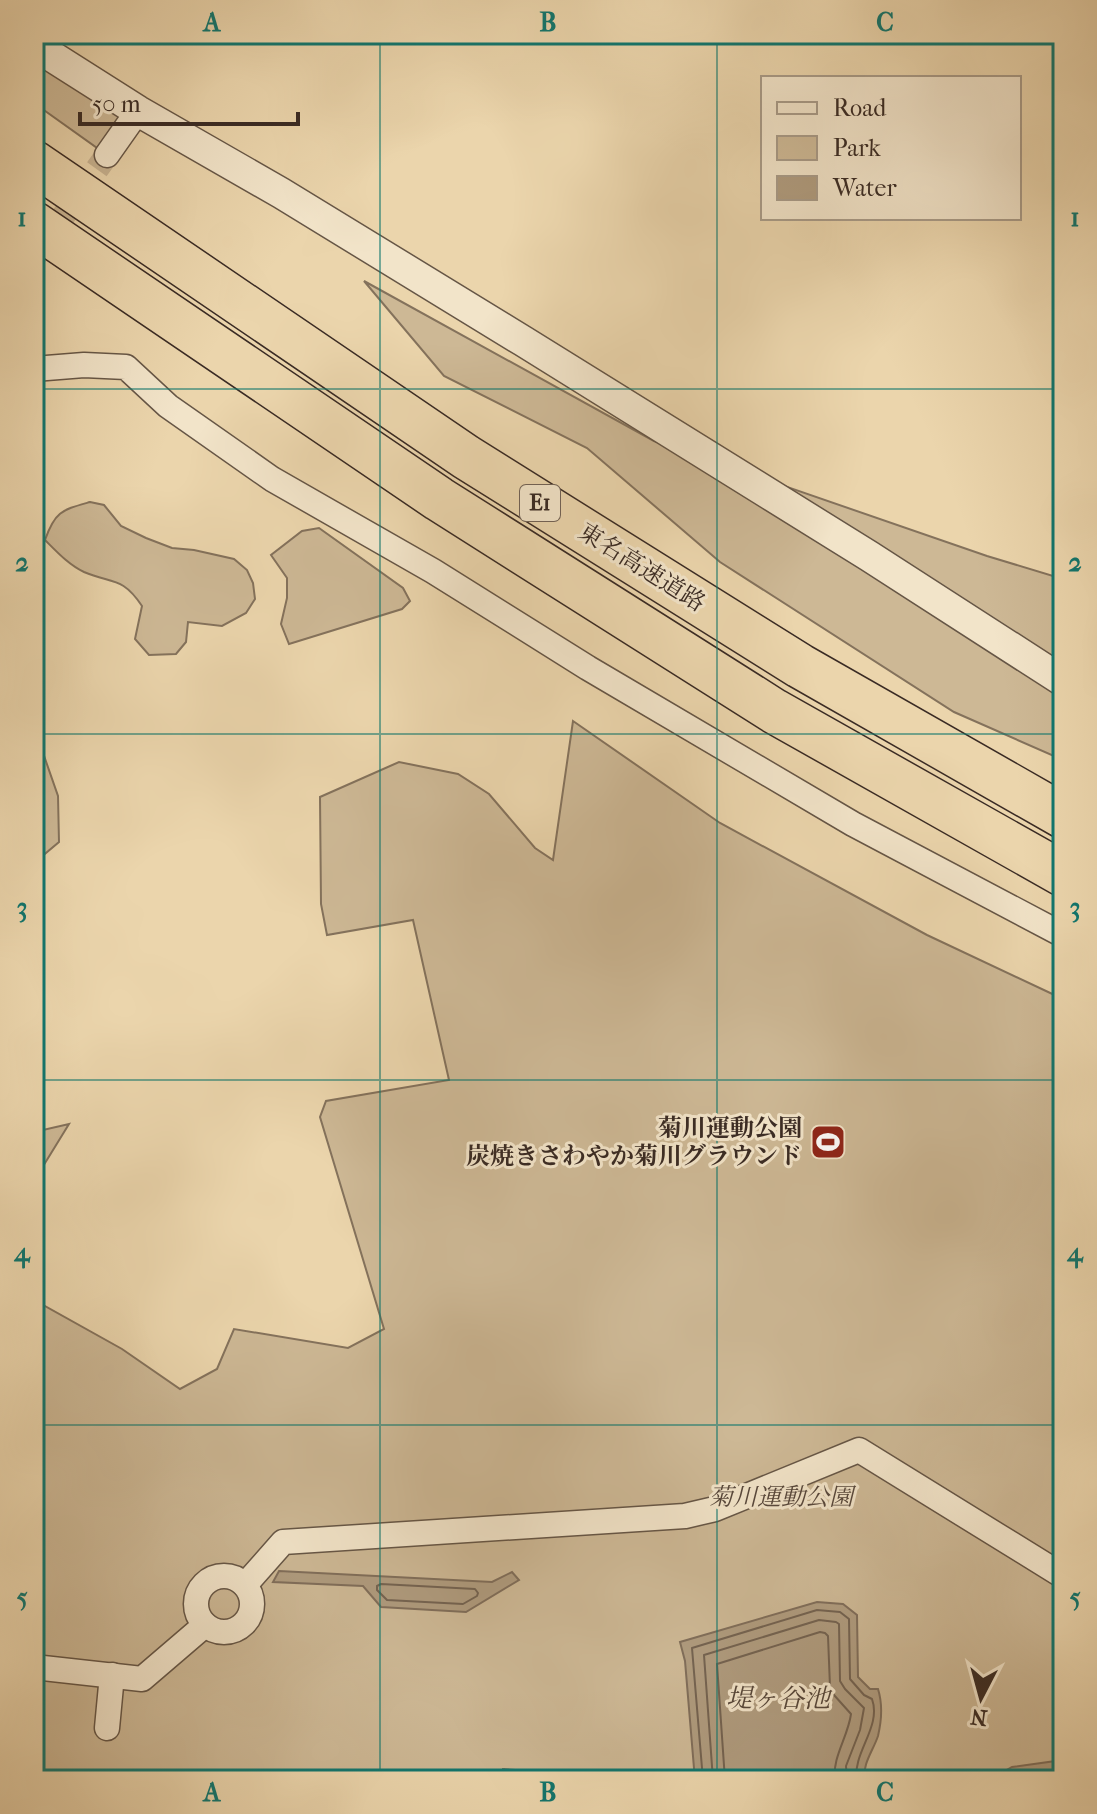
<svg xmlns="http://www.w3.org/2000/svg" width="1097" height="1814" font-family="'IM FELL French Canon','Noto Serif JP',serif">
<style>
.green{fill:#cdb895;stroke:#84725c;stroke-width:2}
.water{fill:#af9b7e;stroke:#806e5a;stroke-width:2}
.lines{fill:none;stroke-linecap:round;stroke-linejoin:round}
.shore{stroke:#746351;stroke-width:2}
.minor-tunnel{stroke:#c8b391;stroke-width:24;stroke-dasharray:24 12;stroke-linecap:butt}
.minor-casing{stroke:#665646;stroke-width:27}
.tertiary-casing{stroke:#665646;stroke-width:33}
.motorway-casing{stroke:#3a2b24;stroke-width:47}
.minor{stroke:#f2e4c9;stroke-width:24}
.tertiary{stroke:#f2e4c9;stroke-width:30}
.motorway{stroke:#ebd5ac;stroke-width:44}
.grid{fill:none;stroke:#0f766e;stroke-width:2;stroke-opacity:0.55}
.labels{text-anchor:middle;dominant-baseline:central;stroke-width:6;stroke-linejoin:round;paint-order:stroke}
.shield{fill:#f2e4c9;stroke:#716256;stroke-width:2}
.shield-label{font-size:22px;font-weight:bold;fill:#3a2b24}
.street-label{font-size:24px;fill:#3a2b24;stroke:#f2e4c9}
.poi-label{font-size:24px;font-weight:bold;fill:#3a2b24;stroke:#f2e4c9;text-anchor:end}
.park-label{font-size:24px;font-style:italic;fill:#57473b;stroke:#f2e4c9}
.water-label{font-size:26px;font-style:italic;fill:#57473a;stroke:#f2e4c9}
.neatline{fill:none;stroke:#0f766e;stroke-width:3}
.grid-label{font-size:26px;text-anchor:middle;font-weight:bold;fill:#0f766e}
</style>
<rect width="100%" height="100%" fill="#ebd5ac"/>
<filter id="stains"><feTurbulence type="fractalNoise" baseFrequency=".0025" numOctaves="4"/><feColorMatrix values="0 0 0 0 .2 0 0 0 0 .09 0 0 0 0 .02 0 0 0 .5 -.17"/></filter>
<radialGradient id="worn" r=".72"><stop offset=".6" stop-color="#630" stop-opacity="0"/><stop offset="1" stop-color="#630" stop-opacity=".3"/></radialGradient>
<!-- green -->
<g class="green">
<polygon points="34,45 138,111 107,155 34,103"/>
<polygon points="364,281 654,441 987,556 1063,579 1063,760 954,712 720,562 587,448 444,376"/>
<path d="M90,502L104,505L121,526L146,538L172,548L194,550L234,559L247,570L253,583L255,599L246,613L222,626L188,622L186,642L176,654L149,655L135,639L142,606C122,576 112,584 84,572C69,565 57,552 45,540C55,511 62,510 90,502Z"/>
<polygon points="319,528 403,588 410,601 402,609 289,644 281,624 287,598 287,578 271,555 302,531"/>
<polygon points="573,721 720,823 927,935 1063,999 1063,1780 34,1780 34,1300 122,1349 180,1389 217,1369 234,1329 348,1348 384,1329 320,1117 326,1101 449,1080 413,920 327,935 321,904 320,797 399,762 458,774 489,794 535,848 553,860"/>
<polygon points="34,749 42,750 58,796 59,842 34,863"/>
<polygon points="69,1124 34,1181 34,1132"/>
</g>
<!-- water -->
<g class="water">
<polygon points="279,1571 492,1582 512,1572 519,1580 466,1612 381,1607 363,1586 273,1582"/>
<path d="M817,1602L843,1604L857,1615L858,1677L870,1689H878C883,1705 882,1719 878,1736C873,1751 862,1764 865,1780H695L685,1661L680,1642Z"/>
<polygon points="1063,1760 1063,1780 989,1780 1012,1767"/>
<polygon points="502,1769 587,1775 615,1780 572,1780"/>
</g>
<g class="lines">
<!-- shore -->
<g class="shore">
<polygon points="381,1584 475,1589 478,1593 477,1596 463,1604 387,1600 377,1590 377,1586"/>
<path d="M703,1780L692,1648L817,1610L840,1612L849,1619L850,1679L864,1695L872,1699C882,1727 852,1753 857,1780"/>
<polyline points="713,1780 704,1655 819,1620 836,1622 839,1624 840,1681 845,1689 864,1708 860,1730 846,1766 847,1780"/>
<path d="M725,1780L717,1664L820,1632L825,1633L828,1636L830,1687L834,1695L851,1714C848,1737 832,1757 835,1780"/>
</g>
<!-- minor-tunnel -->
<polyline class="minor-tunnel" points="34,257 107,155"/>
<defs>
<g id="minor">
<polyline points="107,155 138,111"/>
<polyline points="34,369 84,365 126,367 168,406 272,479 433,571 588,668 853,824 1063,935"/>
<circle cx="224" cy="1604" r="28"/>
<polyline points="245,1585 283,1542 685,1516 715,1509 859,1450 1063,1576"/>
<polyline points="34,1667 142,1679 205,1625"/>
<polyline points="107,1728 112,1675"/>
</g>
<polyline id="tertiary" points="34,45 138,111 281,193 523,341 869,556 1063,681"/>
<g id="motorway">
<polyline points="34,163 466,457 800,666 1063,816"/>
<polyline points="34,224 439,499 774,711 1063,874"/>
</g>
</defs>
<!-- minor casing -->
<use href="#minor" class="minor-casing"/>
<!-- tertiary casing -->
<use href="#tertiary" class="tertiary-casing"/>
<!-- motorway casing -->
<use href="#motorway" class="motorway-casing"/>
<!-- minor -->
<use href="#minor" class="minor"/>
<!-- tertiary -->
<use href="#tertiary" class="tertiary"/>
<!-- motorway -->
<use href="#motorway" class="motorway"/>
</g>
<!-- grid -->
<path class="grid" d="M380,34V1780M717,34V1780M34,389H1063M34,734H1063M34,1080H1063M34,1425H1063"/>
<!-- icons -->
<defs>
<symbol id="stadium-square" viewBox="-11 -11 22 22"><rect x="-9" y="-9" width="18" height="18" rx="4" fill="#8f2418" stroke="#f2e4c9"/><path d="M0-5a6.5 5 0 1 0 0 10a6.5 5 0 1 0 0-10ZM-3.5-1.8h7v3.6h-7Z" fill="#fff"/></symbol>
</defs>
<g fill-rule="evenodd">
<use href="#stadium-square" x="808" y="1122" width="40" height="40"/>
</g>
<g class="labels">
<!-- shield labels -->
<rect class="shield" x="520" y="485" width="40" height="36" rx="6"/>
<g class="shield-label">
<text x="540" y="503">E1</text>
</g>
<!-- street labels -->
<g class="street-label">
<text transform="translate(642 567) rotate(32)">東名高速道路</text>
</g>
<!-- poi labels -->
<g class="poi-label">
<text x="802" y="1128">菊川運動公園<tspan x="802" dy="28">炭焼きさわやか菊川グラウンド</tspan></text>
</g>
<!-- park labels -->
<g class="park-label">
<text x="781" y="1497">菊川運動公園</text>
</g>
<!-- water labels -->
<g class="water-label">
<text x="778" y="1698">堤ヶ谷池</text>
</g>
</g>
<!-- margin -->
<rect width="1097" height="1814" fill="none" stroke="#ebd5ac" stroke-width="88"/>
<!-- legend -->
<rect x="761" y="76" width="260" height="144" fill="#f2e4c9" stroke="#a89a87" stroke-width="2"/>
<rect x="777" y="102" width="40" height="12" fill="#f2e4c9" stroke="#a89a87" stroke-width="2"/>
<text x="833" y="116" font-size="24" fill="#3a2b24">Road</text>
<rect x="777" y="136" width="40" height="24" fill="#cdb895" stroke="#a89a87" stroke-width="2"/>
<text x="833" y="156" font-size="24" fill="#3a2b24">Park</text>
<rect x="777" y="176" width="40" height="24" fill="#af9b7e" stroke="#a89a87" stroke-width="2"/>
<text x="833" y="196" font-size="24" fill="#3a2b24">Water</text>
<!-- north arrow -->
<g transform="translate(981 1698) rotate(186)" stroke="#f2e4c9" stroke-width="6" paint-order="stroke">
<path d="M0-6L14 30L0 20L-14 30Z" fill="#3a2b24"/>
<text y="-12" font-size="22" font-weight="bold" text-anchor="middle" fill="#3a2b24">N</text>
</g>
<!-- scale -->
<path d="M80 112v12h218v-12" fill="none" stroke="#3a2b24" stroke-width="4"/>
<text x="92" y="112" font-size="24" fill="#3a2b24" stroke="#f2e4c9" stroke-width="6" paint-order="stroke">50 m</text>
<rect x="44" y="44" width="1009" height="1726" class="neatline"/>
<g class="grid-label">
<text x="212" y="31">A</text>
<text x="548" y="31">B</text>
<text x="885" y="31">C</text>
<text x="22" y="226">1</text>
<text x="1075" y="226">1</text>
<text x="22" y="571">2</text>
<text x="1075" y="571">2</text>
<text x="22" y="916">3</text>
<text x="1075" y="916">3</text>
<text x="22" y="1261">4</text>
<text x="1075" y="1261">4</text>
<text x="22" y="1606">5</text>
<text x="1075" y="1606">5</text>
<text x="212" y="1801">A</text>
<text x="548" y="1801">B</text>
<text x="885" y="1801">C</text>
</g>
<rect width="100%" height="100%" filter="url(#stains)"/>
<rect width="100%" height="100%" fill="url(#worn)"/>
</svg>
